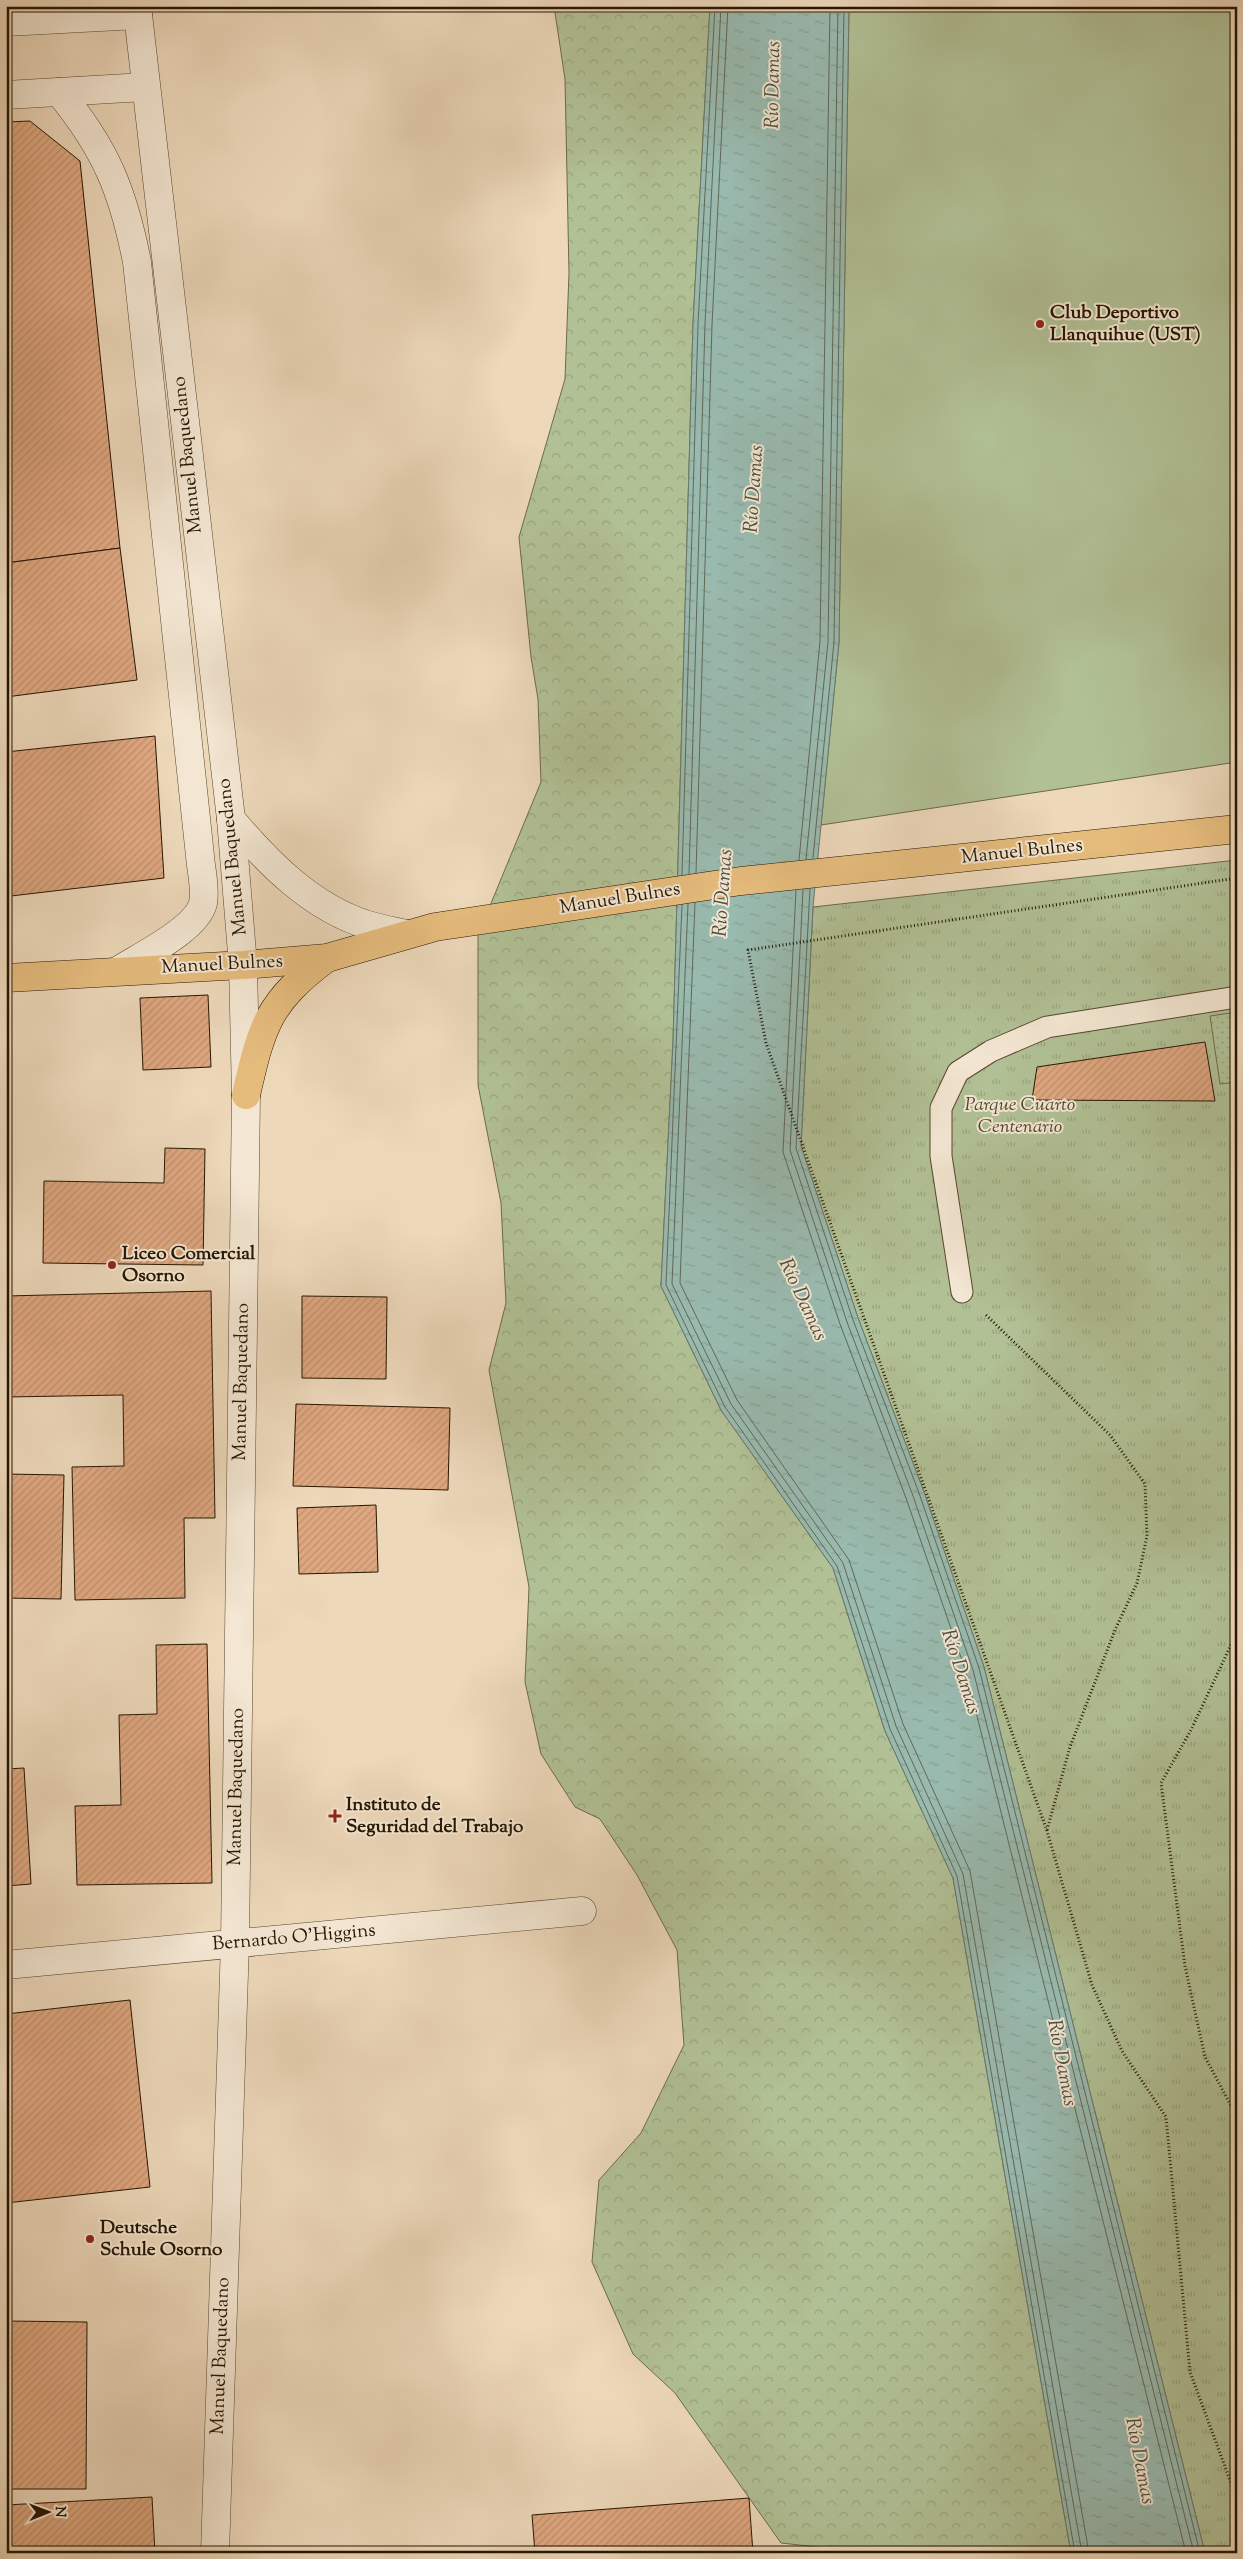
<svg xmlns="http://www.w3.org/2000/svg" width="1243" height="2559" font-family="'Sorts Mill Goudy',serif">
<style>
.grass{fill:#b1c095;stroke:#6c6a4b}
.forest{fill:url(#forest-crowns);stroke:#6c6a4b}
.park{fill:url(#park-tufts);stroke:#6c6a4b}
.garden{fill:url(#garden-dots);stroke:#6c6a4b}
.water{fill:url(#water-ripples);stroke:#6b7869}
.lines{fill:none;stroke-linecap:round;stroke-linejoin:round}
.shore{stroke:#606858;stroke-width:1}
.building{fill:url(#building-hatch);stroke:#261501}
.service-casing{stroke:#58462f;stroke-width:23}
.minor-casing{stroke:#58462f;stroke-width:29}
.tertiary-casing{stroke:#58462f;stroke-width:29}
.primary-casing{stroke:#261501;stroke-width:29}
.path{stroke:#261501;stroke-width:3;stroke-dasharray:1 2.5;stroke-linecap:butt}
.service{stroke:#f3e6d2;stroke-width:21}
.minor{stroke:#f3e6d2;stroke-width:28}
.tertiary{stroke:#f3e6d2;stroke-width:28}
.primary{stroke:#e6bc7d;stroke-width:28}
.poi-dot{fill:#8f2418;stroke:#f3e6d2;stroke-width:2}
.labels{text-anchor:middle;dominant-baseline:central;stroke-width:4;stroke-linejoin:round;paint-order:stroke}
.poi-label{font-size:19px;font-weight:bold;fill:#261501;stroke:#f3e6d2;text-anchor:start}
.street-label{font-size:19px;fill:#261501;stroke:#f3e6d2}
.park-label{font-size:19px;font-style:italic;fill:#50482d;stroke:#f3e6d2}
.water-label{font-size:20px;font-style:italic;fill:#4e4f3e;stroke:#f3e6d2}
</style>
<defs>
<pattern id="forest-crowns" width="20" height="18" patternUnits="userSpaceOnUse" patternTransform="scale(1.25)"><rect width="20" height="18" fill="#b1c095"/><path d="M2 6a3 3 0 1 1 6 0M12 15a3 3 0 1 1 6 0" fill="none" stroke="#98a47f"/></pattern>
<pattern id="park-tufts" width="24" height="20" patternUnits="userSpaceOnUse" patternTransform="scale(1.25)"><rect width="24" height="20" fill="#b1c095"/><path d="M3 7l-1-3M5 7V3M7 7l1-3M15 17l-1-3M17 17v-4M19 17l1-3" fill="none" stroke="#98a47f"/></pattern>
<pattern id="garden-dots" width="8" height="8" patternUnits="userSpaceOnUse" patternTransform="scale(1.25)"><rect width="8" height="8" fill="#b1c095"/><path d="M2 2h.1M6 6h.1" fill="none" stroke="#98a47f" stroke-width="1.8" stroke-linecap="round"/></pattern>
<pattern id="water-ripples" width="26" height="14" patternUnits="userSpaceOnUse" patternTransform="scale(1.25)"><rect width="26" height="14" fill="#99baaf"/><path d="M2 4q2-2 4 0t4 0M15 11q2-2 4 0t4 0" fill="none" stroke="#849f95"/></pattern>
<pattern id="building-hatch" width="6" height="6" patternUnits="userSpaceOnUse" patternTransform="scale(1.25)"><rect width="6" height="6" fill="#dfa780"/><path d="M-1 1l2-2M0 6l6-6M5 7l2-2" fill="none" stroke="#bf8f6d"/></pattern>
</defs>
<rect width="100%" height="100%" fill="#edd8ba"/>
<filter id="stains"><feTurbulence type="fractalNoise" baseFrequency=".004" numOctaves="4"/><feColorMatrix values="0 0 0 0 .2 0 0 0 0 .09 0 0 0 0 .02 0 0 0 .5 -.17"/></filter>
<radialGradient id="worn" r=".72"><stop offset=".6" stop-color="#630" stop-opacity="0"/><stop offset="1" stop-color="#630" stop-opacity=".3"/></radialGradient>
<!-- grass -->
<polygon class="grass" points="849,6 1237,6 1237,762 821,825 839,642"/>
<!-- forest -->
<polygon class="forest" points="554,6 710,6 693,324 673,1042 661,1286 721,1410 833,1568 885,1731 953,1878 1071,2553 830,2553 826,2548 781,2543 675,2393 633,2354 592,2262 599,2180 641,2133 684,2045 677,1950 637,1875 600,1819 575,1807 541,1754 525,1682 529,1587 489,1370 506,1303 501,1203 478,1085 478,935 541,782 538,699 531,657 519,537 565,379 569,273 565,79"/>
<!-- park -->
<polygon class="park" points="1237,860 1237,2553 1205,2553 984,1667 924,1492 858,1318 801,1146 813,907"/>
<!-- garden -->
<polygon class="garden" points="1237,1012 1237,1082 1220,1084 1210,1016"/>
<!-- water -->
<polygon class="water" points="710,6 849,6 839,642 813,907 801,1146 858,1318 924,1492 984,1667 1205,2553 1071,2553 953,1878 885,1731 833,1568 721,1410 661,1286 673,1042 693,324"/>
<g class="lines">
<!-- shore -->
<g class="shore">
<polyline points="813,858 834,642 844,6"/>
<polyline points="806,859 828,642 838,6"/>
<polyline points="799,860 820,641 830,6"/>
<polyline points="696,873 712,325 728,6"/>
<polyline points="689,874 705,324 721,6"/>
<polyline points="682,875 698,324 715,6"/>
<polyline points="810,889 796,1148 853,1320 919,1493 979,1668 1200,2553"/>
<polyline points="796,890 783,1152 840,1324 906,1498 966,1672 1186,2553"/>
<polyline points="803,890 790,1150 847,1322 913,1496 973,1670 1194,2553"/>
<polyline points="695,903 680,1283 737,1400 849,1560 903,1724 970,1871 1089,2553"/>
<polyline points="688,904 672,1284 731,1404 843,1563 896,1726 963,1874 1082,2553"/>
<polyline points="682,905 666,1285 725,1407 837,1566 890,1729 957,1876 1075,2553"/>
</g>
</g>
<!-- building -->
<g class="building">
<polygon points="30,121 80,161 120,548 6,563 6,122"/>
<polygon points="120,548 137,680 6,697 6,563"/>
<polygon points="155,736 164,878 11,896 6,831 6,752"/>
<polygon points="208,995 211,1067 143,1070 140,998"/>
<polygon points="1205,1042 1215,1101 1032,1100 1037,1067"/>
<polygon points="165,1148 205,1149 203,1265 43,1263 44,1181 164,1183"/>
<polygon points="211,1291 215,1518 184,1518 185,1598 75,1600 72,1467 124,1466 123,1395 6,1397 6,1296"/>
<polygon points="302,1296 387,1297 386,1379 302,1378"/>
<polygon points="296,1404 450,1408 448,1490 293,1486"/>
<polygon points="6,1474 64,1475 61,1599 6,1598"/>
<polygon points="376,1505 378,1572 299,1574 297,1508"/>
<polygon points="207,1644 212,1883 77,1885 75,1806 121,1805 119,1715 157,1714 156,1645"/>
<polygon points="24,1768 31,1884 6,1886 6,1769"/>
<polygon points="130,2000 150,2187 6,2203 6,2014"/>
<polygon points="6,2321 87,2322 86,2489 6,2489"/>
<polygon points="152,2497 155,2553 6,2553 6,2505"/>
<polygon points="749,2498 753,2553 535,2553 532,2515"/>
</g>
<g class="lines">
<defs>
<polyline id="service" points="962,1292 941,1156 941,1108 958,1072 991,1051 1047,1027 1237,997"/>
<polyline id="minor" points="6,1965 582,1911"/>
<g id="tertiary">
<polyline points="137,6 231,819 243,965 246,1095 235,1943 215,2553"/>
<polyline points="6,22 138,15"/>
<path d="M59,92C106,149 123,191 137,262L200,856C201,870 206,889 203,903C197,929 141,956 119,970"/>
<polyline points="6,95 145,87"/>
<path d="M231,819C268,863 312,908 368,925C381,929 393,931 406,934"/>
</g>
<g id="primary">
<polyline points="6,978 243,965 327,958 435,927 741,881 1237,829"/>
<path d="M246,1095C262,1025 268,1002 327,958"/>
</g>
</defs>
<!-- service casing -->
<use href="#service" class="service-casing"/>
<!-- minor casing -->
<use href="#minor" class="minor-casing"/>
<!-- tertiary casing -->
<use href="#tertiary" class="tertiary-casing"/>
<!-- primary casing -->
<use href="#primary" class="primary-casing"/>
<!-- path -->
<g class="path">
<polyline points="1237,878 748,950 766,1043 1047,1831 1092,1985 1122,2051 1166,2117 1190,2372 1237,2499"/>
<polyline points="986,1315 1110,1435 1145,1484 1147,1536 1137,1583 1115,1630 1070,1747 1047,1830"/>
<polyline points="1237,1632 1191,1730 1161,1783 1185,1966 1205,2057 1237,2117"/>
</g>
<!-- service -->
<use href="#service" class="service"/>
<!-- minor -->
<use href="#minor" class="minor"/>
<!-- tertiary -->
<use href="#tertiary" class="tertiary"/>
<!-- primary -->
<use href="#primary" class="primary"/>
</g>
<!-- markers -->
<g class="poi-dot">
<circle cx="1040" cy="324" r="5"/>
<circle cx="112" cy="1265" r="5"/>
<path d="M332.5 1808.5h5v5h5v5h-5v5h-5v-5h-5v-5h5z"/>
<circle cx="90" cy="2239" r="5"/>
</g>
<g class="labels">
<!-- poi labels -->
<g class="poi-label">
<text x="1050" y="313">Club Deportivo<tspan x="1050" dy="22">Llanquihue (UST)</tspan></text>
<text x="122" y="1254">Liceo Comercial<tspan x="122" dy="22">Osorno</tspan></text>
<text x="346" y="1805">Instituto de<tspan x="346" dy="22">Seguridad del Trabajo</tspan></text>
<text x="100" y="2228">Deutsche<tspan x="100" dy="22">Schule Osorno</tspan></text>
</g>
<!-- street labels -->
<g class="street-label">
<text transform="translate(188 455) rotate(-96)">Manuel Baquedano</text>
<text transform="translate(1022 852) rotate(-6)">Manuel Bulnes</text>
<text transform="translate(233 857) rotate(-96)">Manuel Baquedano</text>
<text transform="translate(620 899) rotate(-9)">Manuel Bulnes</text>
<text transform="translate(222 965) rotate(-3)">Manuel Bulnes</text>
<text transform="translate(242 1382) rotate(-89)">Manuel Baquedano</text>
<text transform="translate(237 1787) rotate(-89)">Manuel Baquedano</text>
<text transform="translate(294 1938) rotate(-5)">Bernardo O'Higgins</text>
<text transform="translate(221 2356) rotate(-88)">Manuel Baquedano</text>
</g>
<!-- park labels -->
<g class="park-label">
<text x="1020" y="1105">Parque Cuarto<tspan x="1020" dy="22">Centenario</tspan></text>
</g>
<!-- water labels -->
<g class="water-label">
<text transform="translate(774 85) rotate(-89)">Río Damas</text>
<text transform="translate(755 489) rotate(-86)">Río Damas</text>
<text transform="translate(724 893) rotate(-86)">Río Damas</text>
<text transform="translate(802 1300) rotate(65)">Río Damas</text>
<text transform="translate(960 1672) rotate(72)">Río Damas</text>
<text transform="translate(1061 2063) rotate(79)">Río Damas</text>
<text transform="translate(1139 2461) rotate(79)">Río Damas</text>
</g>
</g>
<!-- margin -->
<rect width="1243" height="2559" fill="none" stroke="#edd8ba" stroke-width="25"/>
<rect x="8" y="8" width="1228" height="2544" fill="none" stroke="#261501" stroke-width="2.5"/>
<rect x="12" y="12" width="1218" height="2534" fill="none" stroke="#261501"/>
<!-- north arrow -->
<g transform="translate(48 2512) rotate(89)" stroke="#f3e6d2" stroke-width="4" paint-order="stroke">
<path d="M0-4L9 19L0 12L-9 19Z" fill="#261501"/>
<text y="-8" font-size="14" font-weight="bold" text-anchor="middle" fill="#261501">N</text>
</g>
<rect width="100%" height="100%" filter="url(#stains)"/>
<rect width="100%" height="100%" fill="url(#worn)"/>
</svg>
